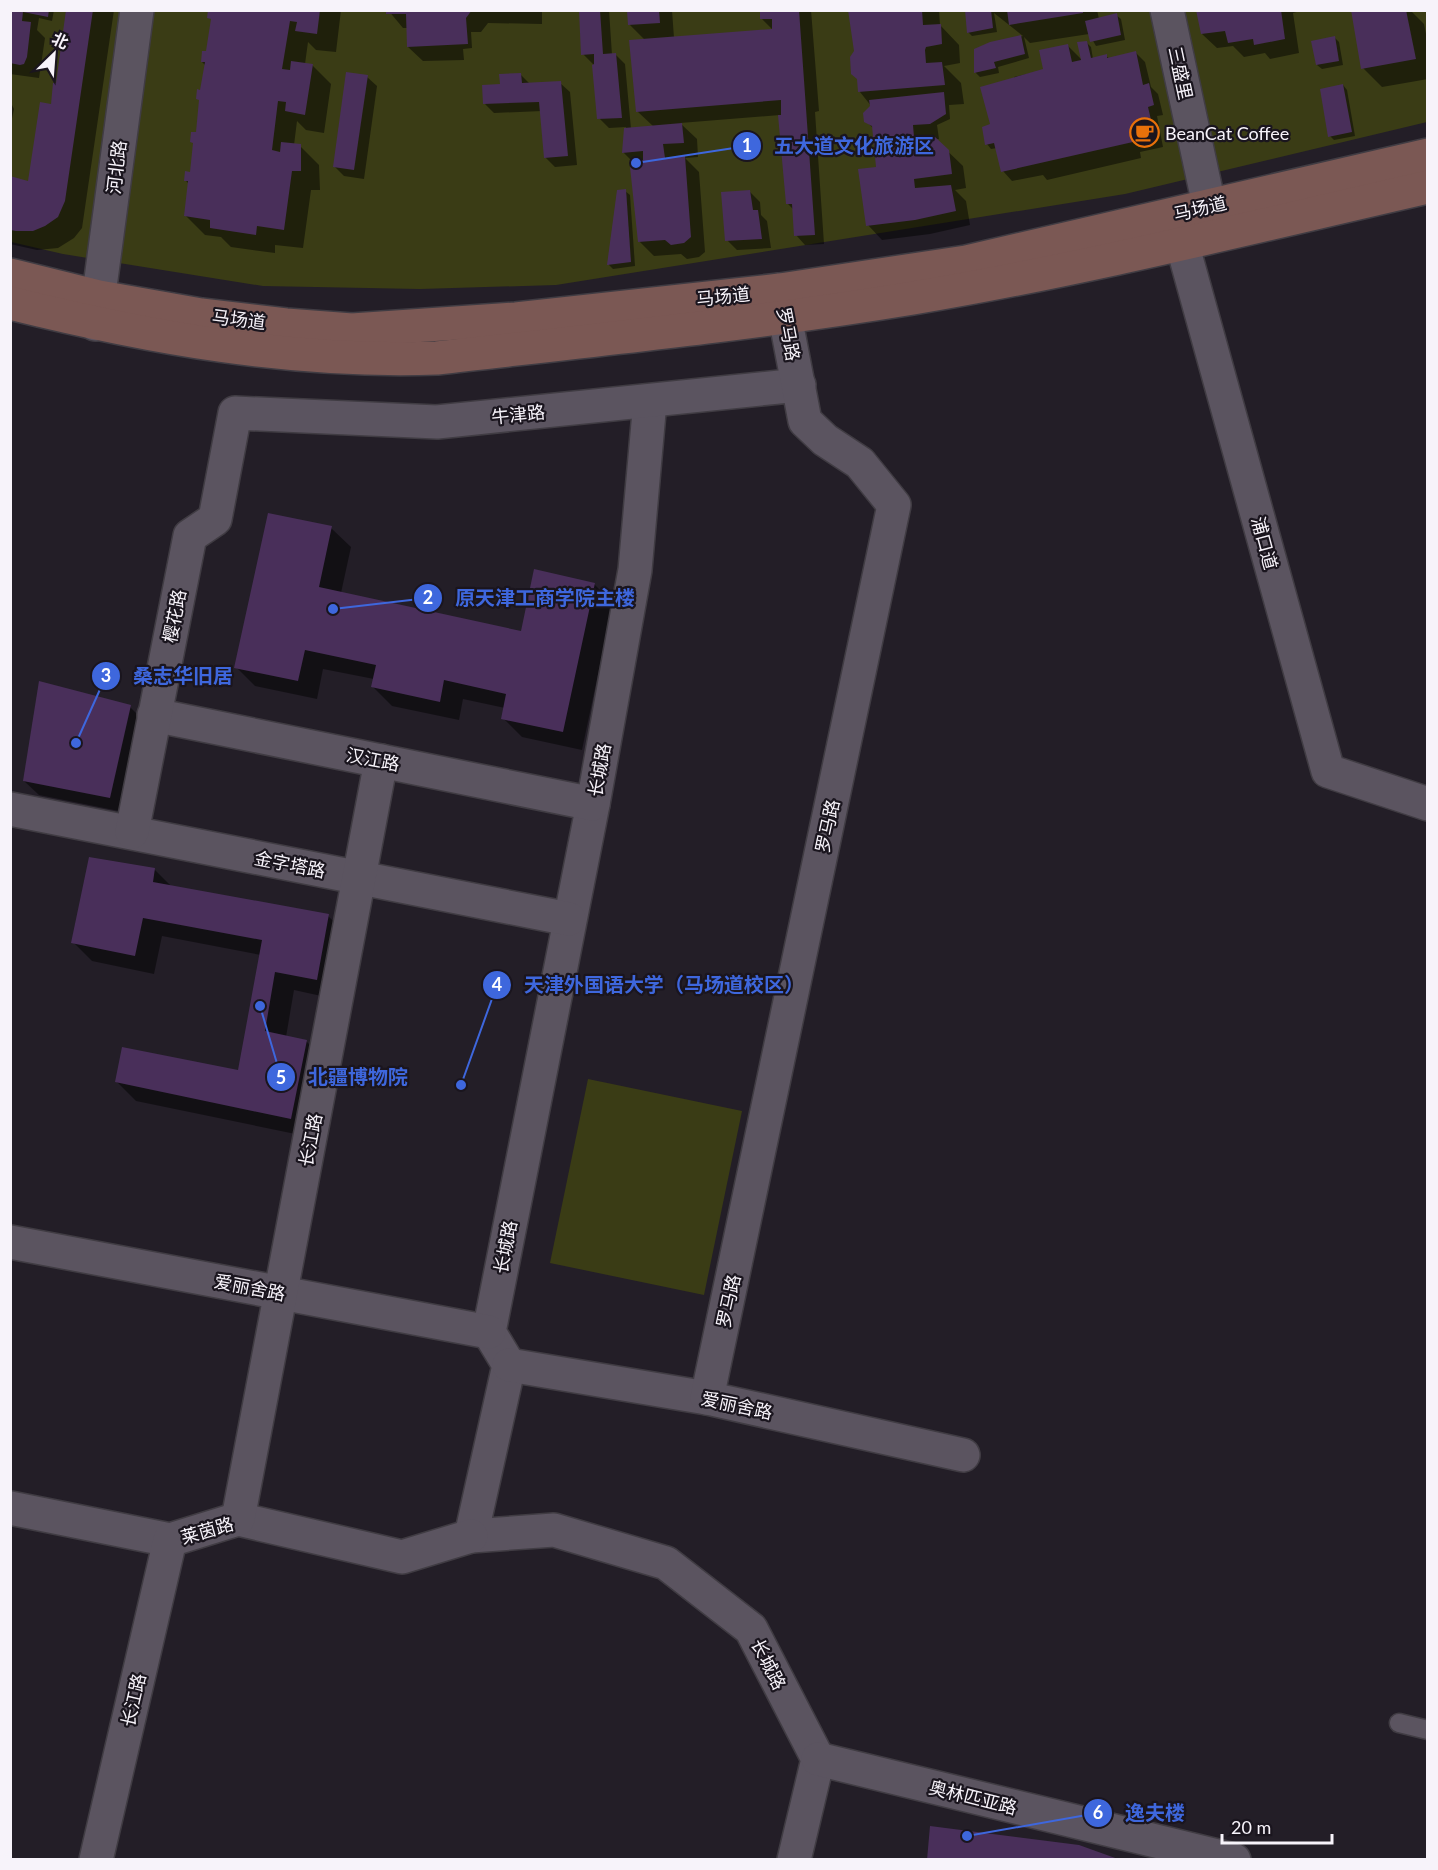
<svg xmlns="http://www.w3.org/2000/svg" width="1438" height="1870" font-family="Lato,'Noto Sans SC',sans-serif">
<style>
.green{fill:#3a3c15}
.shadow{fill:#0007}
.building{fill:#492f5a}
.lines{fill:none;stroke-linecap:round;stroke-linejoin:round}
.service-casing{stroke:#403c43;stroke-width:21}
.minor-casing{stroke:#403c43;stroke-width:36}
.tertiary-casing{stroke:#403c43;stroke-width:36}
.secondary-casing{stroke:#403c43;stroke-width:36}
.service{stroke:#5b5460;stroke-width:18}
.minor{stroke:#5b5460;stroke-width:33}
.tertiary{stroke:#5b5460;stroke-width:33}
.secondary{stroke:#7b5854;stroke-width:33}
.labels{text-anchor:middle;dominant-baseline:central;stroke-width:4.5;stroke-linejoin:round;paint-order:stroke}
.street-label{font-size:18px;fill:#f7f3fa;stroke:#1a151e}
.poi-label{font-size:18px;fill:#f7f3fa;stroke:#1a151e;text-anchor:start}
.leader{fill:none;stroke:#3e67dd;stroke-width:2}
.callout-dot{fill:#3e67dd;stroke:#1a151e;stroke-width:2}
.mark-label{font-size:18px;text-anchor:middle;font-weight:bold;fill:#fff}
.callout-label{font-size:20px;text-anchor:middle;font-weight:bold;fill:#3e67dd;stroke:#1a151e;stroke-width:4.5;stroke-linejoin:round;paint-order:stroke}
</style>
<rect width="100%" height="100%" fill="#231e27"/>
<!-- green -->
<g class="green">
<polygon points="11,11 1427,11 1427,122 1125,194 556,285 420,289 263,286 63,254 11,242"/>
<polygon points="588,1079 742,1111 704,1295 550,1263"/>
</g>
<!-- shadow -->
<g class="shadow">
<polygon points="10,10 54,10 52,21 39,18 37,30 45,38 39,78 10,74"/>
<polygon points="67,10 114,10 82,228 74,238 58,248 37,250 10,244 10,177 29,183 57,84"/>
<polygon points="210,10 341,10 336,52 316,50 308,42 305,64 312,65 331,84 324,133 306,130 297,121 294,145 300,146 319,165 320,190 311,190 303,248 275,245 275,253 231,247 221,237 205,235 185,215 189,184 186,181 191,174 206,66 202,62 207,53 212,20 209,17"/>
<polygon points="388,10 542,10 542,24 488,23 481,32 471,32 472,48 463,49 464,60 423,61 408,47 407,28 403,28"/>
<polygon points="580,10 609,10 612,55 615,54 625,64 631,129 654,127 637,111 645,40 630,25 629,10 672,10 674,38 773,30 762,19 761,10 811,10 819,111 815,112 824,244 805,245 796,235 794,210 788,204 780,115 680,123 697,139 698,157 685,158 699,172 705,252 699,257 687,259 681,254 654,256 639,241 633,162 623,152 626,127 609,128 599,118 593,64 583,54"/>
<polygon points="850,10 939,10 940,25 959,45 960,63 944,66 961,83 964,104 949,105 950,119 937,125 939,139 935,139 963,166 966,188 955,190 966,201 970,225 930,234 882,240 868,225 878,169 874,129 866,121 872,107 860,92"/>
<polygon points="966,10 1097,10 1099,19 1116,15 1121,19 1125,40 1096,46 1089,34 1030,43 1024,37 1029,58 998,67 999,73 980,77 975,72 990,43 1023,36 994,13 997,32 972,36 968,32"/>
<polygon points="1197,10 1304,10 1293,13 1299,53 1270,59 1265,53 1244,57 1233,46 1217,48 1202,34"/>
<polygon points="1352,10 1410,10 1424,24 1428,44 1428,79 1382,87 1363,68"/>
<polygon points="1335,38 1339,42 1343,65 1322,69 1317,65"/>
<polygon points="1086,42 1091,47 1093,59 1106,56 1110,59 1136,53 1145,62 1151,87 1158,94 1163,115 1157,116 1163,147 1140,152 1141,158 1047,180 1043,175 1012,181 1003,171 997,148 991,149 987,144 991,125 1016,86 1014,77 1045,70 1067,45 1083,61"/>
<polygon points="520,74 530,84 560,83 570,92 577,165 555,167 545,157 542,111 494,113 485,104"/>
<polygon points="367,77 377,86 364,179 344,176 334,166"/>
<polygon points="1343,85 1347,90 1355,136 1334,140 1330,136"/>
<polygon points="10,101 14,109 10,128"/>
<polygon points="625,191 630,195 635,266 613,269 609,265"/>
<polygon points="750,192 760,202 761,215 767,221 771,248 737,250 727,240"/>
<polygon points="331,528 351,547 341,593 522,633 594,584 613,603 582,750 522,737 503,718 505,708 463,699 459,720 392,706 373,687 374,679 323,669 317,699 255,686 236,667"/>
<polygon points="130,707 144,721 124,812 39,795 24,781"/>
<polygon points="155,870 172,887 328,916 348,935 335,999 294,990 286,1037 307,1042 326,1061 310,1137 136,1101 116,1081 239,1072 261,955 162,936 154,974 92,961 73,942"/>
<polygon points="1079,1846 1114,1860 928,1860"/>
</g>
<!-- building -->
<g class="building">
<polygon points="10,10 49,10 48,17 23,12 22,21 31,22 27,57 24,64 20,65 10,63"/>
<polygon points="66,10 93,10 65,201 58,217 45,226 33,231 16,231 10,230 10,176 28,181 40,102 51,104 53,83 56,83"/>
<polygon points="208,10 320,10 317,34 295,31 297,22 290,21 282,69 290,70 291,61 313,64 305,115 285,111 286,102 278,101 272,150 280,152 281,142 301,144 301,171 292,171 284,230 257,226 256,235 210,228 210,220 184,216 188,181 184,181 185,171 190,172 193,143 190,142 191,132 196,132 199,100 196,99 197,89 200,90 205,62 201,62 202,51 206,51 211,19 207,18"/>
<polygon points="386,10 472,10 466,18 468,44 407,47 406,14 386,14"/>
<polygon points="579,10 600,10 603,54 616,53 622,118 597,119 592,65 594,64 594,54 581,55"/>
<polygon points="627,10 659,10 660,23 628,25"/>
<polygon points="760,10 799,10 815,235 794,236 792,204 786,204 778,115 781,115 781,100 636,112 629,40 772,29 772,19 760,19"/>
<polygon points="848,10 922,10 923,25 941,24 942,44 926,47 925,50 926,63 942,62 945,85 858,92 857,79 851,74 850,57 854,51"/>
<polygon points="965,10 991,10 993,28 967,33"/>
<polygon points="1007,10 1083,10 1083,13 1009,25"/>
<polygon points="1196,10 1281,10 1285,39 1254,45 1253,39 1228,43 1225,31 1201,34"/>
<polygon points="1351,10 1406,10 1416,59 1361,69"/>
<polygon points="1117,13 1121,35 1090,42 1085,21"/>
<polygon points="1021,35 1025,54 994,62 996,68 974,73 974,49 990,42"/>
<polygon points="1335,36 1339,61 1316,65 1311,41"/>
<polygon points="1087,41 1091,58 1107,54 1107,58 1136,51 1143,85 1149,83 1154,105 1148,107 1155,137 1001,172 994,143 985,145 982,127 990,124 980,87 1043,69 1039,50 1068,44 1072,62 1081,60 1077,42"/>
<polygon points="346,72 368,75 354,170 333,167"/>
<polygon points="521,73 522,83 561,81 568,156 544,158 539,102 483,104 482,85 500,84 499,74"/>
<polygon points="1343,84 1352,132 1328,137 1320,89"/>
<polygon points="944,92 946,114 930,124 913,125 914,137 935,137 949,150 952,174 914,179 915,188 951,185 956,211 915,220 866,226 858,169 876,167 872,126 864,122 863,113 870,106 869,100"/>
<polygon points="682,123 684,143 663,144 665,158 685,156 691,237 684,243 671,245 665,240 638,242 630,167 631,160 643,160 643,151 622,153 624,128"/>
<polygon points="626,189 631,262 607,265 617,190"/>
<polygon points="750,190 753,210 758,210 762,239 725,241 721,192"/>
<polygon points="268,513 332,526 319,587 521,631 534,569 595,583 563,732 501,719 506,694 444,680 440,702 371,687 376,665 305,650 298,681 234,668"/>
<polygon points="39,681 131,705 110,798 23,781"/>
<polygon points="89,857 155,868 153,882 329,914 317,980 275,972 265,1031 307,1040 291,1119 115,1082 122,1047 238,1070 262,940 143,918 135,956 71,943"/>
<polygon points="930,1826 1079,1845 1118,1859 927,1860"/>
</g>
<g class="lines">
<defs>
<polyline id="service" points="1399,1723 1428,1730"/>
<g id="minor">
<polyline points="1167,10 1209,205"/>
<polyline points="1175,218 1328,771 1428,804"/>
<polyline points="650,401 635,570 593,804 489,1332 509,1365 471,1536 554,1530 666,1563 751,1629 818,1759 794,1860"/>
<polyline points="154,715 593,804"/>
<polyline points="10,809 569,919"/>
<polyline points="132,832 190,536 215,519 235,413 437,422 799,385"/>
<polyline points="10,1242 489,1332"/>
<polyline points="509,1365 707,1398 963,1455"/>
<polyline points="707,1398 894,505 860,463 825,440 805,421 780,290"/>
<polyline points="10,1508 170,1540 238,1519 402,1557 471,1536"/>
<polyline points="238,1519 381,761"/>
<polyline points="818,1759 1234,1860"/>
<polyline points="96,1860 170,1540"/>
</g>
<polyline id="tertiary" points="95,324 137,10"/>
<g id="secondary">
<polyline points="10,275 99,297 201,315 286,325 352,330 516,319 780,290 966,262 1428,155"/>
<path d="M10,303C151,338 291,363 437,358C596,340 755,324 913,298C1086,269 1257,226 1428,187"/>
</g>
</defs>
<!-- service casing -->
<use href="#service" class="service-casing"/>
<!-- minor casing -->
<use href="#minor" class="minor-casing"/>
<!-- tertiary casing -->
<use href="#tertiary" class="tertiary-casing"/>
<!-- secondary casing -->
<use href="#secondary" class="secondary-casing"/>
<!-- service -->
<use href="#service" class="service"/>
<!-- minor -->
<use href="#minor" class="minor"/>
<!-- tertiary -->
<use href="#tertiary" class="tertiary"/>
<!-- secondary -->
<use href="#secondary" class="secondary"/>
</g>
<!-- icons -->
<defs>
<symbol id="cafe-ring" viewBox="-11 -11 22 22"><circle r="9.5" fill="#1a151e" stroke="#e8710a" stroke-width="1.5"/><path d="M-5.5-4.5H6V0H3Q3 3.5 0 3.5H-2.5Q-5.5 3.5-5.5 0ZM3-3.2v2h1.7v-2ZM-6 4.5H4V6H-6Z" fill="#e8710a"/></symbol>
</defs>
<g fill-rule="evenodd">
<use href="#cafe-ring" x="1128" y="116" width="33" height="33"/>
</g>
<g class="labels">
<!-- street labels -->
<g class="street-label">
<text transform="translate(1181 73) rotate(78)">三盛里</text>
<text transform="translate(116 167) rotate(-83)">河北路</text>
<text transform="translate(1200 208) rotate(-13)">马场道</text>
<text transform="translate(723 296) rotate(-6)">马场道</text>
<text transform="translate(239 319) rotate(7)">马场道</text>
<text transform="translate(789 334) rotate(79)">罗马路</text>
<text transform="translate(518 414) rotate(-6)">牛津路</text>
<text transform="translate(1265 543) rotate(75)">浦口道</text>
<text transform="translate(174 616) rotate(-79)">樱花路</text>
<text transform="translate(373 759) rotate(11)">汉江路</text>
<text transform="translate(599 770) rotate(-80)">长城路</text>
<text transform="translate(827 826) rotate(-78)">罗马路</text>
<text transform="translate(290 864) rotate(11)">金字塔路</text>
<text transform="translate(310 1140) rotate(-79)">长江路</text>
<text transform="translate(505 1247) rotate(-79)">长城路</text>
<text transform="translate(250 1287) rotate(11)">爱丽舍路</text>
<text transform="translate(728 1301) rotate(-78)">罗马路</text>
<text transform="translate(737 1405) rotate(12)">爱丽舍路</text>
<text transform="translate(207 1530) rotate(-16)">莱茵路</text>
<text transform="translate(769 1664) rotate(63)">长城路</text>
<text transform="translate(133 1700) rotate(-77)">长江路</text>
<text transform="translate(973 1797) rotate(14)">奥林匹亚路</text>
</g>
<!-- poi labels -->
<g class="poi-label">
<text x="1165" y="133">BeanCat Coffee</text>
</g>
</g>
<!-- callouts -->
<path class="leader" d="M636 163L747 146M333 609L428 598M76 743L106 676M461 1085L497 985M260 1006L281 1077M967 1836L1098 1813"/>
<g class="callout-dot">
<circle cx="636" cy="163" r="6"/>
<circle cx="333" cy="609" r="6"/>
<circle cx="76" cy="743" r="6"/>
<circle cx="461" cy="1085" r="6"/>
<circle cx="260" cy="1006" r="6"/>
<circle cx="967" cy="1836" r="6"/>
<circle cx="747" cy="146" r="15"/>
<circle cx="428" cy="598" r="15"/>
<circle cx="106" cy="676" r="15"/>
<circle cx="497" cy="985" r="15"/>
<circle cx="281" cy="1077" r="15"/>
<circle cx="1098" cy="1813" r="15"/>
</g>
<g class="mark-label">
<text x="747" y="152">1</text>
<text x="428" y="604">2</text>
<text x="106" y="682">3</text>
<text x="497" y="991">4</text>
<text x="281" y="1084">5</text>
<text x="1098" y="1819">6</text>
</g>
<g class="callout-label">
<text x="854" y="153">五大道文化旅游区</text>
<text x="545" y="605">原天津工商学院主楼</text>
<text x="183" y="683">桑志华旧居</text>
<text x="664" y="992">天津外国语大学（马场道校区）</text>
<text x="358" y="1084">北疆博物院</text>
<text x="1155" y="1820">逸夫楼</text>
</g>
<!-- border -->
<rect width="1438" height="1870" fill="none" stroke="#f7f3fa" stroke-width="24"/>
<!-- north arrow -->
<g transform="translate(54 54) rotate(25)" stroke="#1a151e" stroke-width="4.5" paint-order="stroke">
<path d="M0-4.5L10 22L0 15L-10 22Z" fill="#f7f3fa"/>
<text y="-9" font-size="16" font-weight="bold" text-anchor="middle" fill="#f7f3fa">北</text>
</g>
<!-- scale -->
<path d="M1222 1834v9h110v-9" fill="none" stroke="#f7f3fa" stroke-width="3"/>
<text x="1231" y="1834" font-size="18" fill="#f7f3fa" stroke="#1a151e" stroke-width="4.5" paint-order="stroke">20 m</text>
</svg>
